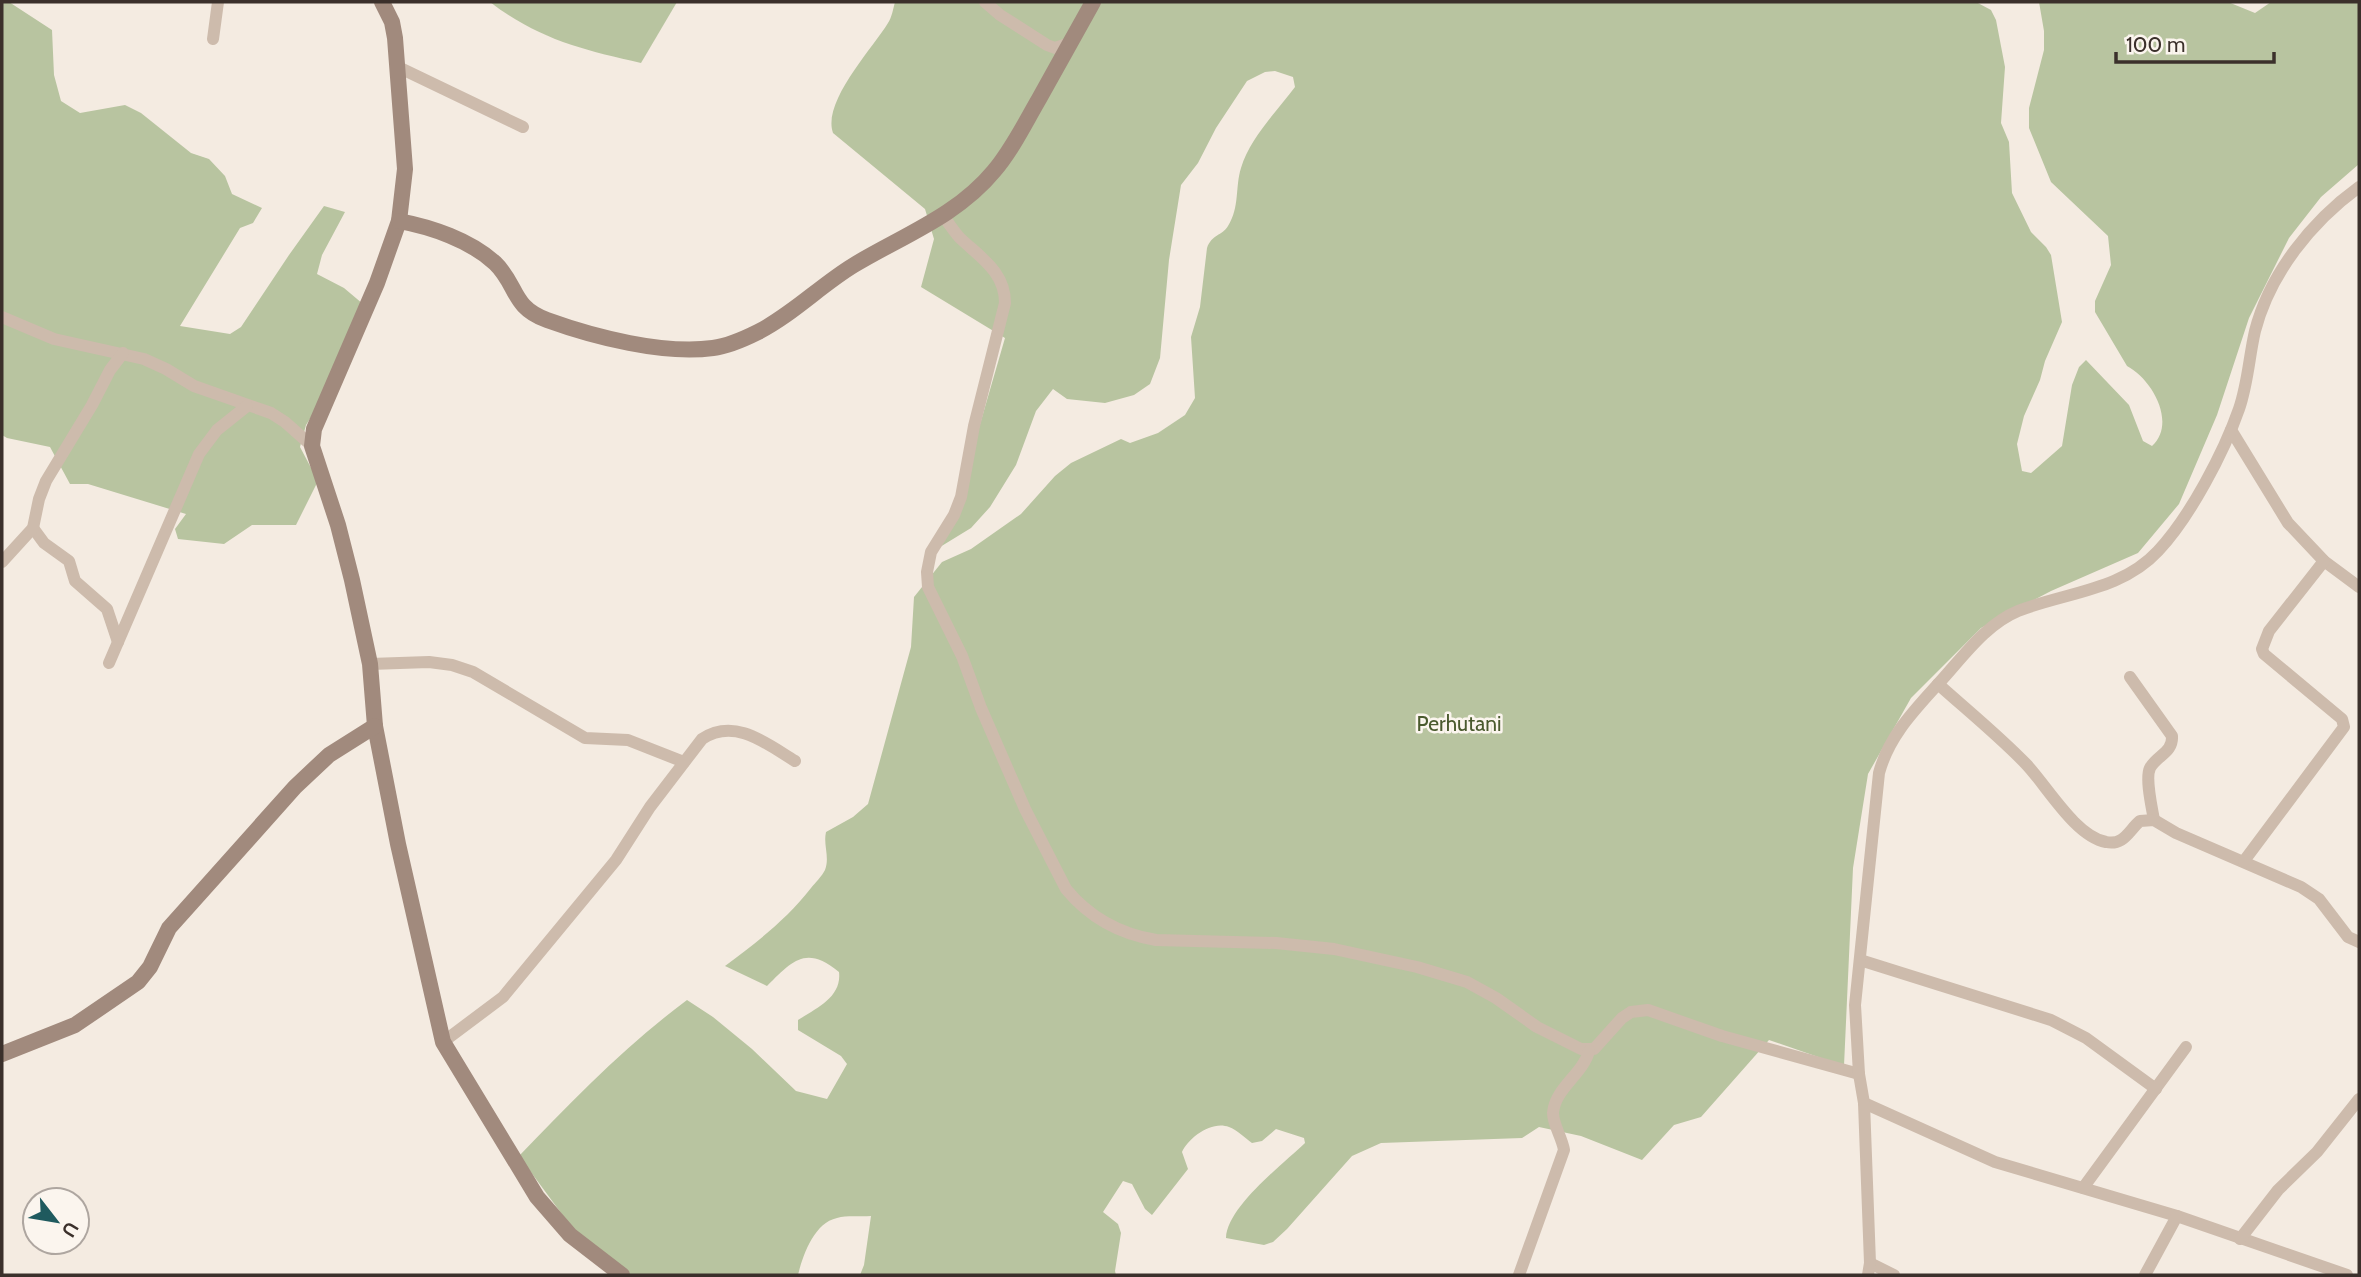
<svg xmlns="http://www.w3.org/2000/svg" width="2361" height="1277" font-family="Cabin,sans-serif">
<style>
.green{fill:#b8c4a0}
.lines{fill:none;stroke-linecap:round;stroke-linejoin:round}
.street{stroke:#cdbbac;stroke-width:12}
.secondary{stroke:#a18a7d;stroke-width:16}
.labels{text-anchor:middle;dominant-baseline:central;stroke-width:5;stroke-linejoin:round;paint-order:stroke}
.park-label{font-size:21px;fill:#4a5a2e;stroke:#fbf5ee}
</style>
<rect width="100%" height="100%" fill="#f4ebe1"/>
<!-- green -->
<g class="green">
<polygon points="2,2 9,2 52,30 54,75 61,101 80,113 125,105 141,113 191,153 209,159 225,176 232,194 262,208 253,223 240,228 180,326 230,334 241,327 289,255 324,206 345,212 322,255 317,274 344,288 363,304 325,395 306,425 300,447 318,481 296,525 252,525 224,544 178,539 175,529 186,514 88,484 70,484 50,447 7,438 2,435"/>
<path d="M490,2H677L641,63C583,50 538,39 490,2Z"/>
<path d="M895,2H1976L1991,10L1996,20L2005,67L2001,123L2009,142L2012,193L2031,232L2046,247L2051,255L2062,322L2045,361L2040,380L2024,416L2017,444L2022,471L2031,473L2062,446L2072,385L2079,367L2086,360L2129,405L2143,441L2152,446C2177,423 2152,379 2127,366L2095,312V301L2111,265L2108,236L2051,182L2029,128V108L2044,50V31L2039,2H2228L2255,13L2271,2H2359V164L2321,197L2289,238L2249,318L2217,415L2179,504L2138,553L2051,591L1981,628L1911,698L1868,774L1853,868L1844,1066L1769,1040L1701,1117L1674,1125L1642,1160L1581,1136L1539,1127L1522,1138L1381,1143L1352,1156L1287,1229L1273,1242L1264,1245L1226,1238C1227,1207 1282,1165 1305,1143L1304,1138L1276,1129L1262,1141L1252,1143C1245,1138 1237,1130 1229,1127C1212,1120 1188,1138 1182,1152L1188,1169L1152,1215L1145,1209L1132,1184L1123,1181L1103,1212L1118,1224L1121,1233L1115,1271L1116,1275H860L864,1265L871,1216C860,1217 847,1215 837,1218C814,1223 803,1255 798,1275H624L581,1240L519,1156C573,1100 624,1047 687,1000L713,1017L752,1049L796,1091L827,1099L847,1064L841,1056L798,1030V1020C817,1008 842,997 839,972C806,945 793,960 767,986L725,966C757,942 786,920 811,888C815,883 822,876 825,870C830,857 823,845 826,832L853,817L868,804L911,647L914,597L942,562L971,549L1021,514L1055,476L1071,463L1121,439L1130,443L1158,433L1185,415L1195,398L1191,337L1200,307L1207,248C1212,234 1222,236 1228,226C1240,207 1235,187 1241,168C1250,138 1277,111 1295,87L1293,77L1275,71L1265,72L1247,81L1216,128L1198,163L1181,185L1169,260L1160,358L1150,384L1134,395L1105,403L1067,399L1053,389L1036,411L1016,465L990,507L971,528L940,547L976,438L1005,338L921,287L934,239L925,209L833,133C822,102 872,49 888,23C892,17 893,9 895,2Z"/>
</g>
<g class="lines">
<!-- street -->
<g class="street">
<polyline points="985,2 1000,15 1047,45 1055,48 1070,43"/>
<polyline points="213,39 218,2"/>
<polyline points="398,67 523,127"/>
<path d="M943,216C949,223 954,232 960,238C981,258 1005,272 1005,303L974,426L961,497L954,515L931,552L927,572L928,587L962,656L981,708L1025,809L1066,889C1089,917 1120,934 1156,940L1276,943L1334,949L1417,967L1467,982L1496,998L1537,1027L1581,1049H1594L1622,1018L1631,1012L1648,1010L1722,1036L1859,1074"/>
<polyline points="2,317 54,339 144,359 166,369 194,386 271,413 285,422 312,446"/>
<polyline points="2231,430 2288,523 2324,561 2359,587"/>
<polyline points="33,528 44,543 69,561 75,581 107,609 118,642"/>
<polyline points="2,562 33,528 39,499 46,481 92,405 110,370 123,353"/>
<polyline points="109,663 199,454 217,430 247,406"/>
<polyline points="370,664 429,662 452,665 473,672 585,738 628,740 684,762"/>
<path d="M2130,677L2172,736C2173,753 2157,755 2150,768C2145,778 2152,808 2154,820"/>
<path d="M1938,684C1967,710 1999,736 2026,764C2047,786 2075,836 2106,842C2124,846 2129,830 2140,821L2154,820L2176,833L2301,887L2319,899L2348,937L2359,942"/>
<polyline points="2244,861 2344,727 2342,719 2264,654 2262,649 2269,631 2324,561"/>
<polyline points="1860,960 2051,1020 2086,1038 2156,1089"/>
<path d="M443,1042L503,997L616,860L650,807L702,739C735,717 767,744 795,761"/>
<polyline points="1864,1103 1995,1162 2177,1216 2347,1275"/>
<polyline points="2083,1188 2186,1047"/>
<polyline points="2240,1239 2278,1190 2317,1152 2359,1099"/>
<polyline points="1870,1263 1894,1275"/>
<path d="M1519,1275L1564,1150C1562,1137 1553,1125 1553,1113C1555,1088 1583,1074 1589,1051"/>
<path d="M1868,1275L1870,1263L1864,1103L1859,1074L1855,1005L1879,773C1890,732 1920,705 1947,674C1968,650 1989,623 2018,611C2066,592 2121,591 2158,551C2190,517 2224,452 2239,409C2248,383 2249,357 2255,331C2270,273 2312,221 2359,187"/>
<polyline points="2145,1275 2177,1216"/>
</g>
<!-- secondary -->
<g class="secondary">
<polyline points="382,2 392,22 395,38 405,169 399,221 377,283 314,429 312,446 338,525 352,580 370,664 375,726 398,844 443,1042 537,1197 570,1235 622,1275"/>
<path d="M399,221C431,227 470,240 495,263C518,285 511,307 547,320C594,337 664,355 713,348C729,346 744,339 758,332C793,314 821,285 854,265C902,236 957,216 994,171C1012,150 1025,123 1039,99C1057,67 1075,34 1093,2"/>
<polyline points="2,1054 75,1025 138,982 150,967 169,928 295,787 329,755 375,726"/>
</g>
</g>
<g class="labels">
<!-- park labels -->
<g class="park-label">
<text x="1459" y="723">Perhutani</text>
</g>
</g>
<!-- border -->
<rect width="2361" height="1277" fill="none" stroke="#3b302b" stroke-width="7"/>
<!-- north arrow -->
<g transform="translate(56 1221) rotate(121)"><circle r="33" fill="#fbf5ee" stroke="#aea6a0" stroke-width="2"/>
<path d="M0-5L12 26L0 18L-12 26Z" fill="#1f5a5e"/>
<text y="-10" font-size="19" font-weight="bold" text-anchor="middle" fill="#3b302b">U</text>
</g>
<!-- scale -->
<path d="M2116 52v10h158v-10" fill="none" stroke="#3b302b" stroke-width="3.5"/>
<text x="2126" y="52" font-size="21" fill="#3b302b" stroke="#fbf5ee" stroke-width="5" paint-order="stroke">100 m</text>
</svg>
